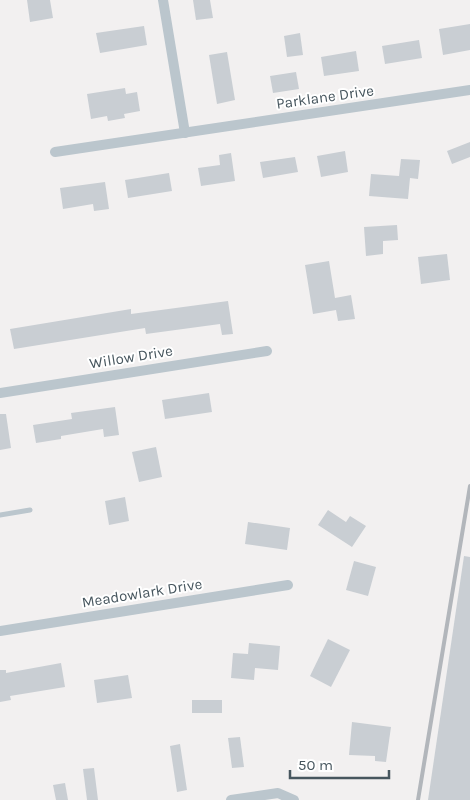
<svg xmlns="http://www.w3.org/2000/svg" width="470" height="800" font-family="Karla,sans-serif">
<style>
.building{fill:#c9ced3}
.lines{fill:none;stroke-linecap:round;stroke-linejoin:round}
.lane{stroke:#bbc6cd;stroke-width:5}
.street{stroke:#bbc6cd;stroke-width:10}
.rail{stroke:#b2b6bb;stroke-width:4}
.labels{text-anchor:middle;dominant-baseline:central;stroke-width:4;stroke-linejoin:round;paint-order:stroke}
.street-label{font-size:15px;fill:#47565e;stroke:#fff}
</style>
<rect width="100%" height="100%" fill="#f2f0f0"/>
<!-- building -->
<g class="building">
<polygon points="27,0 50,0 53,18 30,22"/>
<polygon points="193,0 210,0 213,18 196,20"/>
<polygon points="470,24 470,50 443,55 439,29"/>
<polygon points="144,26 147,45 100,53 96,33"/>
<polygon points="300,33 303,55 287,57 284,36"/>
<polygon points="419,40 422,58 385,64 382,46"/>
<polygon points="356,51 359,71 324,76 321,57"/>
<polygon points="227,52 235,100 217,104 209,55"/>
<polygon points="296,72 299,89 273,93 270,76"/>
<polygon points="125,88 126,94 137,92 140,111 124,114 125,118 108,121 107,116 91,119 87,94"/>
<polygon points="470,142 470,157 452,164 447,151"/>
<polygon points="345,151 348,172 321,177 317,156"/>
<polygon points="231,153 235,181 201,186 198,168 220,165 219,155"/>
<polygon points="295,157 298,172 263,178 260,162"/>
<polygon points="401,159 420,160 418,179 410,178 408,199 369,196 371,174 399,176"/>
<polygon points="169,173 172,191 128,198 125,180"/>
<polygon points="105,182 109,209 94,211 93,204 63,209 60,188"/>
<polygon points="397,225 398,240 383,241 383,254 366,256 364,227"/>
<polygon points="447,254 450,280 421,284 418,257"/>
<polygon points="329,261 335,298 351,295 355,319 338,321 336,310 313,314 305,265"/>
<polygon points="228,301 233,334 222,335 220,324 146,334 145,328 14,349 10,329 131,309 131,314"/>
<polygon points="209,393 212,412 165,419 162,400"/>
<polygon points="115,407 119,435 104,437 103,429 61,436 61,439 36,443 33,425 72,419 71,413"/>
<polygon points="0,414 6,414 11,448 0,450"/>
<polygon points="156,447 162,477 139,482 132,452"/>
<polygon points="125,497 129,521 109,525 105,501"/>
<polygon points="328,510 346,522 350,516 366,526 352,547 318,525"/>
<polygon points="248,522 290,528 287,550 245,544"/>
<polygon points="464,556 470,557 470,800 428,800"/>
<polygon points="354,561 376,567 368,596 346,590"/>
<polygon points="328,639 350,650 331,687 310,676"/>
<polygon points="249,643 280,646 278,670 255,668 254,680 231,678 233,653 248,654"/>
<polygon points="61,663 65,687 10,696 11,700 0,702 0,670 6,670 6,673"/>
<polygon points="128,675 132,698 97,703 94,680"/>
<rect x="192" y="700" width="30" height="13"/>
<polygon points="352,722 391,727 386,762 375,761 375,756 349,755"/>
<polygon points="240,737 244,767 232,768 228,738"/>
<polygon points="180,744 187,790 177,792 170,746"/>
<polygon points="94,768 98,800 87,800 83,769"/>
<polygon points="65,783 68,800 56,800 53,785"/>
</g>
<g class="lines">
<!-- lane -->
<polyline class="lane" points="0,515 30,510"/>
<!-- street -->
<g class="street">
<polyline points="163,0 185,133"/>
<polyline points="55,152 470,90"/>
<polyline points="0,393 267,351"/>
<polyline points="0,631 288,585"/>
<polyline points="231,800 278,793 294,800"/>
</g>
<!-- rail -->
<polyline class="rail" points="418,800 470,486"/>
</g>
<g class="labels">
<!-- street labels -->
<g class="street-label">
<text transform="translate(325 97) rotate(-8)">Parklane Drive</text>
<text transform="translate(131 357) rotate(-9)">Willow Drive</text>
<text transform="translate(142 593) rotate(-9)">Meadowlark Drive</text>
</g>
</g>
<!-- scale -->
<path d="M290 770v8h99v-8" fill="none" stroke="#47565e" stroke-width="2.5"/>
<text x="298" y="770" font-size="15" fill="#47565e" stroke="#ffffff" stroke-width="4" paint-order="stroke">50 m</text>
</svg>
